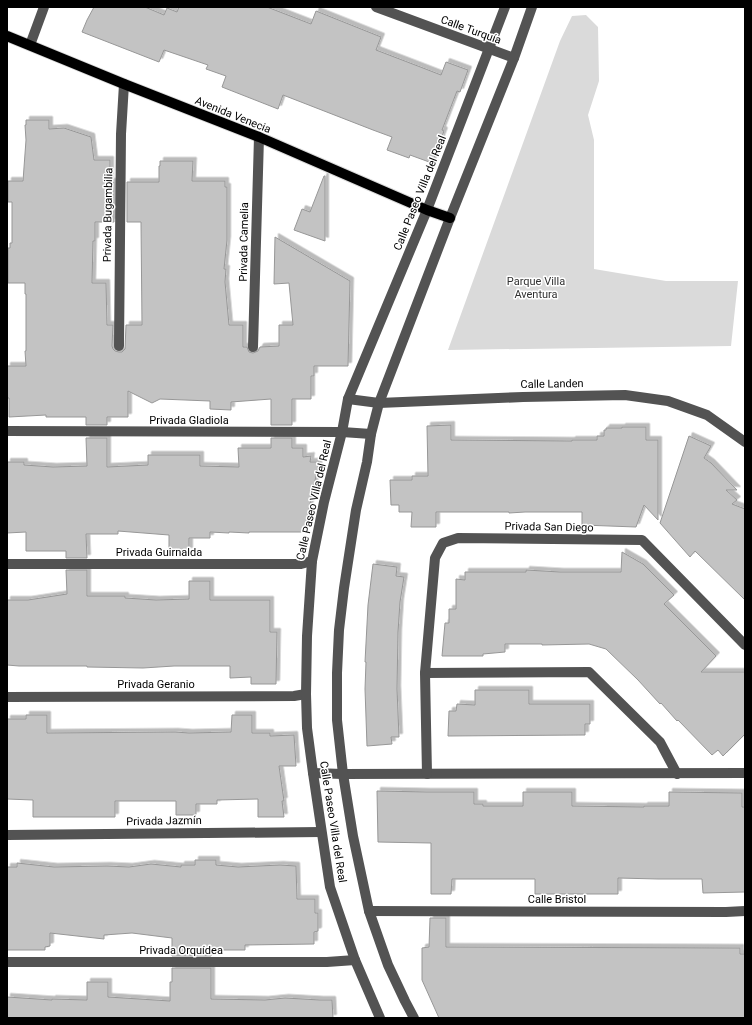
<svg xmlns="http://www.w3.org/2000/svg" width="752" height="1025" font-family="Roboto,sans-serif">
<style>
.green{fill:#dadada}
.building{fill:#c3c3c3;stroke:#979797;filter:url(#shadow)}
.lines{fill:none;stroke-linecap:round;stroke-linejoin:round}
.major-casing{stroke:#dbdbdb;stroke-width:12}
.minor{stroke:#535353;stroke-width:10}
.major{stroke:#000;stroke-width:10}
.labels{text-anchor:middle;dominant-baseline:central;stroke-width:3;stroke-linejoin:round;paint-order:stroke}
.street-label{font-size:11px;fill:#000;stroke:#fff}
.park-label{font-size:11px;fill:#313131;stroke:#fff}
</style>
<defs>
<filter id="shadow"><feDropShadow dx="3.5" dy="-3.5" stdDeviation="0" flood-color="#0004"/></filter>
</defs>
<rect width="100%" height="100%" fill="#fff"/>
<!-- green -->
<polygon class="green" points="586,15 598,27 599,81 588,115 594,140 594,269 666,281 738,281 731,346 448,350 560,41 572,16"/>
<!-- building -->
<g class="building">
<polygon points="94,7 145,7 164,15 167,8 177,12 179,7 267,7 311,24 316,11 381,37 376,50 423,68 441,75 446,62 468,70 460,92 457,91 442,130 444,131 432,163 410,155 409,158 387,150 392,137 373,130 283,95 278,109 222,87 226,76 206,69 208,65 164,50 159,62 82,32 87,20"/>
<polygon points="26,120 49,120 49,129 64,128 91,137 94,160 110,160 110,182 114,182 114,222 95,222 95,241 93,241 92,283 106,283 107,325 113,325 112,346 113,349 115,351 119,352 122,352 125,349 126,325 142,325 141,222 127,222 127,182 159,182 159,166 160,166 160,161 193,161 192,181 225,181 225,187 227,187 227,240 224,269 226,269 225,282 229,325 243,325 243,347 247,347 249,352 253,353 258,351 260,347 279,346 279,325 293,325 289,283 274,284 275,237 350,281 348,366 314,366 314,376 311,376 311,399 292,399 292,425 271,425 271,399 231,402 231,410 210,409 210,401 160,399 152,403 128,391 128,417 107,417 107,425 86,425 86,417 46,417 46,415 9,417 9,398 7,398 7,366 26,366 25,351 26,351 26,294 25,294 25,283 8,283 8,248 10,248 10,243 12,243 12,202 8,202 8,181 23,181 26,140 25,125 26,125"/>
<polygon points="324,176 325,176 325,241 294,230 302,209 310,212"/>
<polygon points="451,425 451,440 572,441 572,440 597,440 597,436 604,436 604,430 606,430 606,428 622,428 622,427 646,427 646,440 658,440 658,520 644,505 636,527 582,525 582,512 525,512 509,513 509,512 436,512 436,527 411,527 412,512 399,512 399,505 391,505 390,480 412,480 412,476 428,476 427,426"/>
<polygon points="689,436 711,446 704,458 711,463 737,490 726,490 737,500 732,504 745,509 745,600 695,551 690,557 660,523"/>
<polygon points="86,438 107,438 107,467 148,465 148,455 200,455 200,466 239,467 238,448 271,448 271,438 292,438 292,448 303,448 303,457 311,456 310,462 319,462 304,532 249,532 249,533 229,532 229,533 210,532 210,538 189,538 189,551 169,551 169,535 118,531 118,534 86,534 87,558 66,558 66,551 26,551 26,532 7,533 7,462 24,462 24,465 53,467 87,466"/>
<polygon points="622,552 643,564 674,595 664,604 716,656 701,672 745,672 745,734 723,756 718,750 712,755 678,720 677,721 661,703 660,704 638,680 606,649 589,644 542,645 542,644 505,644 505,652 483,654 483,656 442,656 445,623 449,623 449,609 456,609 456,579 465,580 465,572 526,572 526,570 560,572 621,572"/>
<polygon points="373,564 397,567 396,576 404,577 400,602 398,632 397,689 399,737 391,737 392,744 367,746 365,689 366,662 365,662 368,605"/>
<polygon points="66,570 87,570 87,596 125,596 125,598 156,600 189,599 189,581 210,581 210,600 270,600 270,632 277,632 276,684 251,684 251,677 230,678 230,666 174,666 143,668 87,667 87,666 19,666 7,665 7,600 28,600 67,594"/>
<polygon points="475,690 529,690 529,704 590,704 590,724 585,724 585,735 448,736 449,711 456,711 457,704 475,705"/>
<polygon points="26,715 47,715 47,733 175,732 189,733 231,732 232,715 252,715 252,733 270,733 270,736 294,735 296,766 279,766 284,801 282,801 284,817 258,817 258,799 217,800 217,804 196,804 196,815 176,815 176,801 115,801 115,817 33,817 33,800 7,799 7,719 26,719"/>
<polygon points="377,791 427,792 474,792 474,804 483,804 483,806 523,806 523,792 572,792 572,806 644,807 644,806 669,806 669,792 742,793 742,807 745,807 745,892 703,893 702,879 658,879 618,878 618,894 535,894 535,879 452,879 451,894 431,894 431,843 378,842"/>
<polygon points="195,860 216,860 216,865 238,867 280,865 296,866 297,899 315,899 315,913 318,913 318,931 314,932 314,944 245,945 245,950 211,950 211,956 172,956 172,938 132,933 104,935 104,939 50,933 50,946 45,947 45,950 7,950 7,867 17,867 17,863 54,867 107,866 129,867 151,864 181,867 181,865 195,865"/>
<polygon points="430,918 446,918 446,947 740,948 740,954 745,954 745,1018 439,1018 422,980 422,948 429,947"/>
<polygon points="172,968 211,968 211,999 265,1000 285,998 320,1000 332,1000 333,1018 7,1018 7,997 52,1000 52,999 87,1000 87,982 108,982 108,997 170,1001 170,982 172,982"/>
</g>
<g class="lines">
<defs>
<polyline id="major" points="7,36 124,84 259,137 427,210 450,218"/>
</defs>
<!-- major casing -->
<use href="#major" class="major-casing"/>
<!-- minor -->
<g class="minor">
<polyline points="376,7 514,58"/>
<polyline points="30,45 44,7"/>
<polyline points="119,346 121,134 124,84"/>
<polyline points="253,347 259,137"/>
<polyline points="348,399 379,403 523,397 625,395 668,401 707,415 745,442"/>
<polyline points="7,431 342,432 371,434"/>
<polyline points="7,564 301,564 312,561"/>
<polyline points="425,673 589,672 660,742 677,774"/>
<polyline points="7,697 294,696 306,694"/>
<polyline points="313,773 343,774 745,773"/>
<polyline points="427,774 425,673 435,558 443,543 458,538 642,540 745,645"/>
<polyline points="7,835 321,832"/>
<polyline points="369,911 726,912 745,911"/>
<polyline points="7,962 327,962 355,960"/>
<polyline points="380,1018 355,960 330,887 313,773 307,728 306,694 307,636 312,561 324,502 342,432 348,399 427,210 505,7"/>
<polyline points="414,1018 405,1001 388,965 369,911 353,836 343,774 337,720 337,673 339,630 344,588 356,510 367,462 371,434 379,403 450,218 514,58 532,7"/>
</g>
<!-- major -->
<use href="#major" class="major"/>
</g>
<g class="labels">
<!-- street labels -->
<g class="street-label">
<text transform="translate(471 30) rotate(20)">Calle Turquía</text>
<text transform="translate(233 115) rotate(22)">Avenida Venecia</text>
<text transform="translate(420 193) rotate(-68)">Calle Paseo Villa del Real</text>
<text transform="translate(108 215) rotate(-89)">Privada Bugambilia</text>
<text transform="translate(244 242) rotate(-89)">Privada Camelia</text>
<text transform="translate(552 384) rotate(-1)">Calle Landen</text>
<text x="189" y="420">Privada Gladiola</text>
<text transform="translate(314 500) rotate(-77)">Calle Paseo Villa del Real</text>
<text transform="translate(549 527) rotate(1)">Privada San Diego</text>
<text x="159" y="552">Privada Guirnalda</text>
<text x="156" y="684">Privada Geranio</text>
<text transform="translate(164 821) rotate(-1)">Privada Jazmín</text>
<text transform="translate(333 822) rotate(81)">Calle Paseo Villa del Real</text>
<text x="557" y="899">Calle Bristol</text>
<text x="181" y="950">Privada Orquídea</text>
</g>
<!-- park labels -->
<g class="park-label">
<text x="536" y="281">Parque Villa<tspan x="536" dy="13">Aventura</tspan></text>
</g>
</g>
<!-- border -->
<rect width="752" height="1025" fill="none" stroke="#000000" stroke-width="16"/>
</svg>
